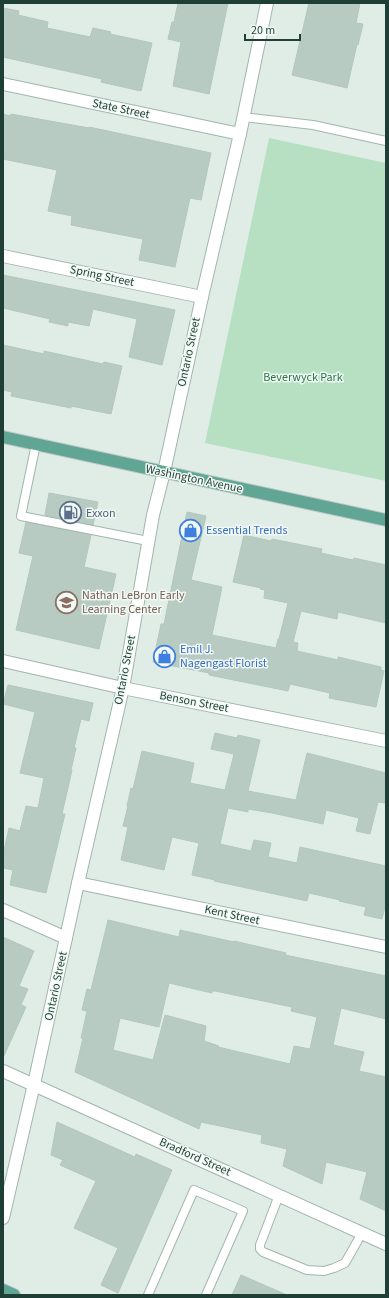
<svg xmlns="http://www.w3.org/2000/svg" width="389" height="1298" font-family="'Source Sans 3',sans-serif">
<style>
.green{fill:#b7e0c2}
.building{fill:#b8cbc3;stroke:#b2c7be;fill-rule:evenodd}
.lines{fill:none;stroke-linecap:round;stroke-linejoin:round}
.service-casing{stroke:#a2b5ae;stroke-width:10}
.minor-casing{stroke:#a2b5ae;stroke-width:14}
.primary-casing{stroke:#c0c9c7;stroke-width:14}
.service{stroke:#fff;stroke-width:8}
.minor{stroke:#fff;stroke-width:12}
.primary{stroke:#61a695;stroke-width:12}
.labels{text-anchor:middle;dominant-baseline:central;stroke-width:3;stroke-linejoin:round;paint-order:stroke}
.street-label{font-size:12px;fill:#1f3f36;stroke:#f1f9f5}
.park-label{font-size:12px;fill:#267946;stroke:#f1f9f5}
.service-label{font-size:12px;fill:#4e5e75;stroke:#f1f9f5;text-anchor:start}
.shop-label{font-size:12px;fill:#366cbe;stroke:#f1f9f5;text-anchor:start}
.education-label{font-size:12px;fill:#785e54;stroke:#f1f9f5;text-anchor:start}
</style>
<rect width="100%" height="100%" fill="#e0ede7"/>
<!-- green -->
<polygon class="green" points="269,138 386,163 386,481 205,443"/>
<!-- building -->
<g class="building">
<polygon points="178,3 228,3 209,94 173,86 181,42 168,39 172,22 174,22"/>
<polygon points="309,3 360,3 356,23 363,24 358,45 357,44 347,88 292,75"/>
<polygon points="3,8 19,11 18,15 48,22 47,28 90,37 93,28 111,32 110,34 152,43 141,91 101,82 102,79 3,57"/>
<polygon points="3,114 10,116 11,114 89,128 89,127 211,153 201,200 190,198 175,267 139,260 143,239 71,225 72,216 48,211 57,170 3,159"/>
<polygon points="3,275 175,310 162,365 129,357 137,319 93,309 89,326 68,322 68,326 49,322 50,319 3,308"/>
<polygon points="3,345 44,354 44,351 103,364 104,362 122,366 111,414 71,406 71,408 11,396 12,392 3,390"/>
<polygon points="49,493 98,502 93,525 45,515"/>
<polygon points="187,512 206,516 191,580 222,587 212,635 276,648 278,639 279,639 288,603 264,598 265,590 260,589 261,588 233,582 244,535 271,541 272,539 322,549 321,553 353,560 354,558 386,565 386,623 338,612 337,619 301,611 293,642 298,643 297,651 338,660 338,657 381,667 381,670 384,671 376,707 329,698 330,693 290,684 288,691 209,675 209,673 153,662 161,624 164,624"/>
<polygon points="26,522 91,535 84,567 116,574 99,649 16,630 33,556 19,553"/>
<polygon points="8,685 93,703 89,721 81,719 74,748 76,748 71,770 72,770 62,814 65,814 46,893 10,885 13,870 3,868 3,855 9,828 20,831 26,806 38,808 44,778 20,773 35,712 3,704"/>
<polygon points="215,733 237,738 238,735 260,740 248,791 296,800 307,753 386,773 386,803 378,802 370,834 356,831 359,818 326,810 323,824 272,813 248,809 248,812 228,808 220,844 251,851 254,840 271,843 268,857 297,863 300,847 386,866 386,903 382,919 364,915 366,907 339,901 340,900 309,893 307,901 214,881 215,880 192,875 199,843 172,837 164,870 121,860 128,827 123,826 128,806 127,806 131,788 133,789 142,751 194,763 190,783 225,790 234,754 211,749"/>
<path d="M108,920L179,937L180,930L234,942V941L286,953L285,955L386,976V1019L341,1008L333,1045L364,1052L359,1071L386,1077V1211L360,1199L367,1172L326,1162L322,1184L283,1166L287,1149L261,1143L262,1135L201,1122L199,1129L75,1072L83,1038H81L87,1011L82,1010L87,989L91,990ZM169,983L212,993V991H215L292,1007L291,1011L317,1017L310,1049L294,1046L290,1064L218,1047L219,1046L204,1041L206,1026L165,1015L153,1060L113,1050L120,1018L159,1027Z"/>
<polygon points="3,937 34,951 19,986 28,989 21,1005 26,1007 3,1058"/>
<polygon points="57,1122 135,1157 136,1154 172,1170 118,1293 101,1285 118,1248 74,1228 96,1181 60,1165 63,1160 51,1155"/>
<polygon points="241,1275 287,1295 232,1295"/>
</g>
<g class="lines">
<defs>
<g id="service">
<polyline points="243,117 313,125 386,141"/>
<polyline points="36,444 21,516 148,541"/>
<polyline points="279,1195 260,1245 260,1249 263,1252 307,1270 324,1271 334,1268 345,1263 362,1233"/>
<polyline points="148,1295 194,1190 243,1211 206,1295"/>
</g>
<g id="minor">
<polyline points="3,84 240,134"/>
<polyline points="3,256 202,297"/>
<polyline points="3,661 123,688 386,741"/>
<polyline points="78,883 386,947"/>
<polyline points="3,910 66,938"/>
<polyline points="3,1071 386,1244"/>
<polyline points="3,1218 34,1084 78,883 123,688 153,515 164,472 202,297 240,134 267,3"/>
</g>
<g id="primary">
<polyline points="3,437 386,520"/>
<polyline points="3,1290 14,1295"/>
</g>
</defs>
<!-- service casing -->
<use href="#service" class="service-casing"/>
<!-- minor casing -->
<use href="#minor" class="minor-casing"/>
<!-- primary casing -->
<use href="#primary" class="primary-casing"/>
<!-- service -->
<use href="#service" class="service"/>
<!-- minor -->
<use href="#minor" class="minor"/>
<!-- primary -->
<use href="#primary" class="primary"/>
</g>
<!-- icons -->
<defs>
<symbol id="fuel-ring" viewBox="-11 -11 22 22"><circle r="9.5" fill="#f1f9f5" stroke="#5c6f8a" stroke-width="1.5"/><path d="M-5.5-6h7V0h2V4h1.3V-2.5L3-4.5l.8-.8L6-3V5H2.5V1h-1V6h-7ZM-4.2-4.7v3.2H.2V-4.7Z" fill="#5c6f8a"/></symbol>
<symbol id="shop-ring" viewBox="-11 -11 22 22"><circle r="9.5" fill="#f1f9f5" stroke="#3f7fe0" stroke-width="1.5"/><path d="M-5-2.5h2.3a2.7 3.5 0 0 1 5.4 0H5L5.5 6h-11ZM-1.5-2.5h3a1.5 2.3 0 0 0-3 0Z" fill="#3f7fe0"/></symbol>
<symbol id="school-ring" viewBox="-11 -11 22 22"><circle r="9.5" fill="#f1f9f5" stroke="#8d6e63" stroke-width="1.5"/><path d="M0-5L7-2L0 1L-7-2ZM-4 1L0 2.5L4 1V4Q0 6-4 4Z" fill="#8d6e63"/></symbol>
</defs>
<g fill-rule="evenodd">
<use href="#fuel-ring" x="58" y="500" width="25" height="25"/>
<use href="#shop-ring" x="178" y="518" width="25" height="25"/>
<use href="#school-ring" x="54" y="590" width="25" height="25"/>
<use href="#shop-ring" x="152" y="644" width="25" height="25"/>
</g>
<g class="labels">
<!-- street labels -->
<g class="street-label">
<text transform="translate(121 109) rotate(12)">State Street</text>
<text transform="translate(102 276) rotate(12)">Spring Street</text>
<text transform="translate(189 352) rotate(-78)">Ontario Street</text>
<text transform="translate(194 479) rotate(12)">Washington Avenue</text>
<text transform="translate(125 670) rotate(-79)">Ontario Street</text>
<text transform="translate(194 702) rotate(11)">Benson Street</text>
<text transform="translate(232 915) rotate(12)">Kent Street</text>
<text transform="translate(56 986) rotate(-78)">Ontario Street</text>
<text transform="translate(195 1157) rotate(24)">Bradford Street</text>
</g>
<!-- park labels -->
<g class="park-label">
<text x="303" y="377">Beverwyck Park</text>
</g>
<!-- service labels -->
<g class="service-label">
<text x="86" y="513">Exxon</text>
</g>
<!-- shop labels -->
<g class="shop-label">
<text x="206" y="530">Essential Trends</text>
<text x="180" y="649">Emil J.<tspan x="180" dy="14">Nagengast Florist</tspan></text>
</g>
<!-- education labels -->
<g class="education-label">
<text x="82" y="595">Nathan LeBron Early<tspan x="82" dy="14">Learning Center</tspan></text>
</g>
</g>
<!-- border -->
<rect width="389" height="1298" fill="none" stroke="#1f3f36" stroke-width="8"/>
<!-- scale -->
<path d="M245 34v6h55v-6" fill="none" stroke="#1f3f36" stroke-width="2"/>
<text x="251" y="34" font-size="12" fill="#1f3f36" stroke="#f1f9f5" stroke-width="3" paint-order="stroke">20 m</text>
</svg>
